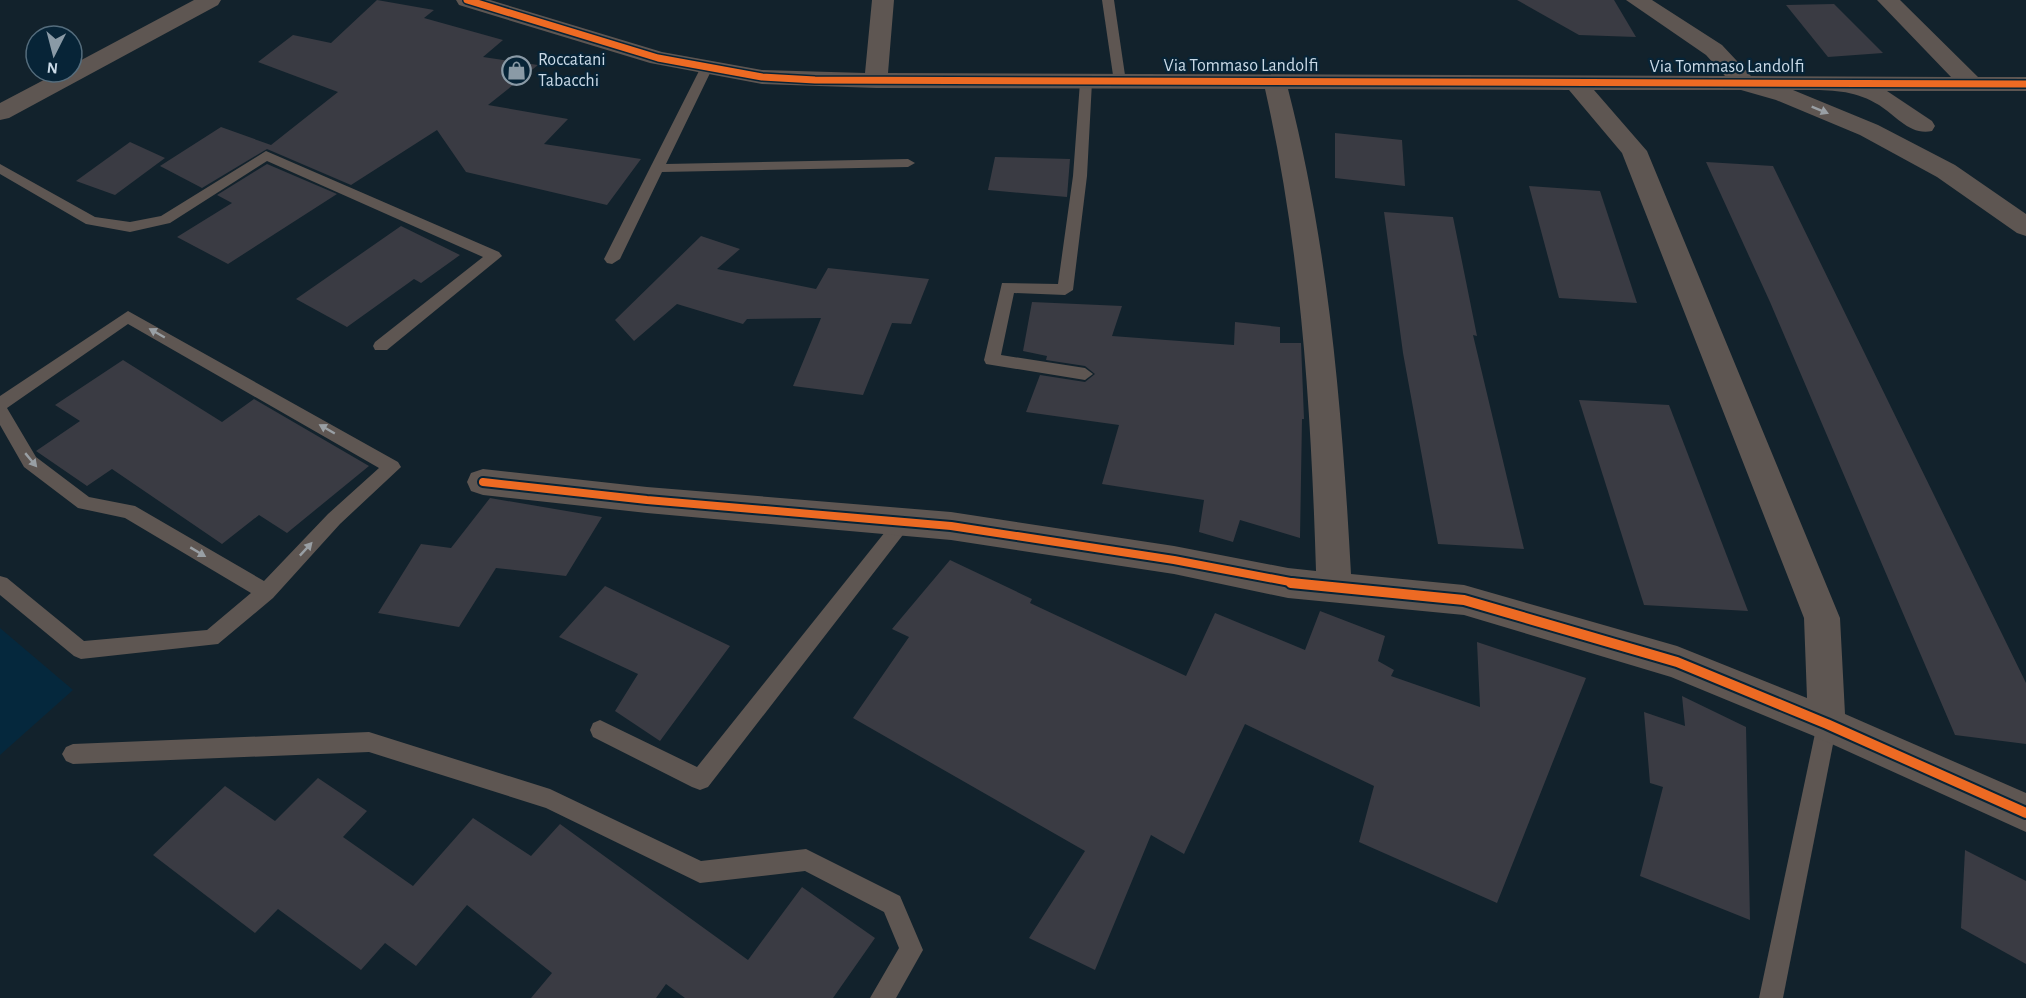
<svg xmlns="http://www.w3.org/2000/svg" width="2026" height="998" font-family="'Alegreya Sans',sans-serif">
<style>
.built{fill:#05283d}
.building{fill:#3a3b43}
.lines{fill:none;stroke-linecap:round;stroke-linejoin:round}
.service{fill:#5e5652;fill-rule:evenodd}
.minor{fill:#5e5652;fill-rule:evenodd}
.cycleway-far2-casing{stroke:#072437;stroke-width:10}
.cycleway-far1-casing{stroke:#072437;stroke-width:12}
.cycleway-casing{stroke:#072437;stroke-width:14}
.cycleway-far2{stroke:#ed6a23;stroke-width:7}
.cycleway-far1{stroke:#ed6a23;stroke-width:8}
.cycleway{stroke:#ed6a23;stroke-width:10}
.oneway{fill:#999fa4}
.labels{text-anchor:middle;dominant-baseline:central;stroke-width:4.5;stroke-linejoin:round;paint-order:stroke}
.far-poi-label{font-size:18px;fill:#cadae7;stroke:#072437;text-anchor:start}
.far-street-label{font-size:18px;fill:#cadae7;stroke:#072437}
</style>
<rect width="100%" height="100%" fill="#12222c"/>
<!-- built -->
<polygon class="built" points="0,628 73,690 0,755"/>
<!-- building -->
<g class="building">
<polygon points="377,0 434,10 424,18 503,40 483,57 538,65 488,105 568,119 544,144 641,159 607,205 466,172 437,130 351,185 267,149 202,188 160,166 221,127 271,145 338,92 258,62 293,35 331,43"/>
<polygon points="1517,0 1614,0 1636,37 1579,35"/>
<polygon points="1834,4 1883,53 1828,57 1786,5"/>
<polygon points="1335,133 1402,140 1405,186 1335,178"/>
<polygon points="130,142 165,158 115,195 76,181"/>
<polygon points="995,157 1070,159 1067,197 988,190"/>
<polygon points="1706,162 1773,166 2026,683 2026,744 1955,735 1770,302"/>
<polygon points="267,164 337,194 228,264 177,237 232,203 217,195"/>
<polygon points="1529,186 1600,191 1637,303 1559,298"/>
<polygon points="1384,212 1453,217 1477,336 1473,335 1524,549 1438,544 1403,353"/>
<polygon points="401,226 460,255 421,283 414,279 347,327 296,299"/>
<polygon points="701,236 740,249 717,269 816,289 828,268 929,279 911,324 892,323 863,395 793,386 821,318 747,319 743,324 677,304 634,341 615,320"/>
<polygon points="1032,302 1122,306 1112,336 1234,345 1235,322 1280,327 1280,343 1301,343 1304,419 1302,419 1300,538 1240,520 1233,542 1199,532 1204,500 1102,484 1119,425 1026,412 1040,375 1085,382 1095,374 1085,366 1046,360 1047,356 1023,351"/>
<polygon points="123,360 222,422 254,399 369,466 287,533 259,515 222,544 112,469 87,486 36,451 80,421 55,405"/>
<polygon points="1579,400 1669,405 1748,611 1644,605"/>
<polygon points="490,498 602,517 566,576 496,568 459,627 378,613 421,544 451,548"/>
<polygon points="950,560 1032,599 1030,603 1186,676 1215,613 1305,650 1320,611 1385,636 1378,661 1394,670 1391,676 1480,707 1477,642 1586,678 1497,903 1359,842 1374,786 1245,724 1184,854 1151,835 1095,970 1029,938 1085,851 853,718 909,637 892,629"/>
<polygon points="605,586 730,646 660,741 615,711 638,674 559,637"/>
<polygon points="1682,696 1746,727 1750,920 1640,876 1663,787 1650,783 1644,712 1685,726"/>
<polygon points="318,778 367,811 343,837 413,886 473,818 531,856 560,824 748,960 802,887 875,938 833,998 685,998 666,984 656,998 531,998 552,973 467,905 416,966 385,943 361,970 278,909 255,933 153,855 225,786 275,821"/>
<polygon points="1965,850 2026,881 2026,964 1961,928"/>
</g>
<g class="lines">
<!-- service -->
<g class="service">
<polygon points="1102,0 1114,0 1126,82 1120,86 1114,82"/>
<polygon points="706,65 712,69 666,164 908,159 915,163 908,167 662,172 620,259 612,264 607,263 604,259 700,69"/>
<polygon points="1086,78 1092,82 1087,176 1073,290 1065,295 1014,293 1001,355 1085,368 1093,374 1085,380 986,364 984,360 1002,283 1058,284 1073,176 1080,82"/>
<polygon points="266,151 499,252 502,256 387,350 375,350 373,346 375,342 483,257 267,161 170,223 130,232 86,224 0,174 0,164 95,217 130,222 161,216"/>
<path d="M128,311L398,462L401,467L340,524L273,598L218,644L81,659L74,656L0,595V576L7,578L84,641L207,630L251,593L125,518L78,508L24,467L0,425V396ZM128,324L379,468L328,514L264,581L135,506L89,497L36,457L7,408Z"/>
<polygon points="903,515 909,517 912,522 909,527 708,787 700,790 692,787 593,737 590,730 593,723 600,720 697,767 897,517"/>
<polygon points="1827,714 1834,717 1837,724 1783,998 1759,998 1817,724 1820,717"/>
<polygon points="369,732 550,789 701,861 806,849 900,896 923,950 896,998 870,998 899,948 884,912 805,871 700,883 546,808 369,752 73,764 66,761 62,754 66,747 73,744"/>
</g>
<!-- minor -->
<g class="minor">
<polygon points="194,0 221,0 218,5 9,118 0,120 0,103 59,72 72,72 72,65"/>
<path d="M456,0H490L662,52L762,70L865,73L872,0H894L888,73L1725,76L1706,55L1626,0H1652L1722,45L1751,76L1951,77L1877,0H1900L1978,77H2026V91H1887L1932,121L1935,126L1932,131C1911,136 1896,116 1879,105C1852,88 1824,90 1793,90L1878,125L1955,165L2026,214V236L2017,233L1937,177L1860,135L1776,100L1741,90H1594L1647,151L1840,618L1845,714L2026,793V832L1814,736L1671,677L1464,615L1288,598L1174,574L951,540L647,513L483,495L471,491L467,482L471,473L483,469L647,487L951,512L1174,546L1288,568L1316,571C1311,408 1301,248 1265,89L876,88L762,84L650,63L459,5ZM1288,89L1569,90L1622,153L1804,618L1807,698L1677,646L1464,585L1351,574C1342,410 1329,248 1288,89Z"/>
</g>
<defs>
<polyline id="cycleway-far2" points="467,0 658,58 762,77 815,80 2026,84"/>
<polyline id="cycleway-far1" points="483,482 647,500 951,526 1174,560 1306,585"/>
<polyline id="cycleway" points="1291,583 1464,600 1677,662 1827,724 2026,813"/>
</defs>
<!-- cycleway-far2 casing -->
<use href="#cycleway-far2" class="cycleway-far2-casing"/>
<!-- cycleway-far1 casing -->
<use href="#cycleway-far1" class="cycleway-far1-casing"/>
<!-- cycleway casing -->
<use href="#cycleway" class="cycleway-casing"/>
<!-- cycleway-far2 -->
<use href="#cycleway-far2" class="cycleway-far2"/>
<!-- cycleway-far1 -->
<use href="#cycleway-far1" class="cycleway-far1"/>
<!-- cycleway -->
<use href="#cycleway" class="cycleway"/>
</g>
<!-- one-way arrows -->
<defs><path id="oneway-solid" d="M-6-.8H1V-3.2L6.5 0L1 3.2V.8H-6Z" transform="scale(1.5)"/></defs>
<g class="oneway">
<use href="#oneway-solid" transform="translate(1820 110) rotate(22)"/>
<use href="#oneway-solid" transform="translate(157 333) rotate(-150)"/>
<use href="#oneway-solid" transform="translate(327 429) rotate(-150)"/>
<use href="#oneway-solid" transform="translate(31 460) rotate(50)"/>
<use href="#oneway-solid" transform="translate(306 549) rotate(-47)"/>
<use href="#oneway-solid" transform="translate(198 552) rotate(31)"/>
</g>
<!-- icons -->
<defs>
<symbol id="shop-ring" viewBox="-11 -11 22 22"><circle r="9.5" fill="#072437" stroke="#8a9aa6" stroke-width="1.5"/><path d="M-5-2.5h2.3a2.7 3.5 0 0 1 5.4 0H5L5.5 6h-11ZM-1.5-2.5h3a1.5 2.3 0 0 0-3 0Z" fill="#8a9aa6"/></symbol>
</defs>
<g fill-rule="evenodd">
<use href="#shop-ring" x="500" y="54" width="33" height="33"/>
</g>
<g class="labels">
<!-- far-poi labels -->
<g class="far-poi-label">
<text x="538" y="60">Roccatani<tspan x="538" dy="21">Tabacchi</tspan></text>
</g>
<!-- far-street labels -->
<g class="far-street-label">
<text x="1241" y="66">Via Tommaso Landolfi</text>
<text x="1727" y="67">Via Tommaso Landolfi</text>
</g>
</g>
<!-- north arrow -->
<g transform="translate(54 54) rotate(186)"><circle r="28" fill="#072437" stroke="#556d7d" stroke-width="1.5"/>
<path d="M0-4.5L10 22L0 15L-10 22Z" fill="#8a9aa6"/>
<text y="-9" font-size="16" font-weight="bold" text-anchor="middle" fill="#cadae7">N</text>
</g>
</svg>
